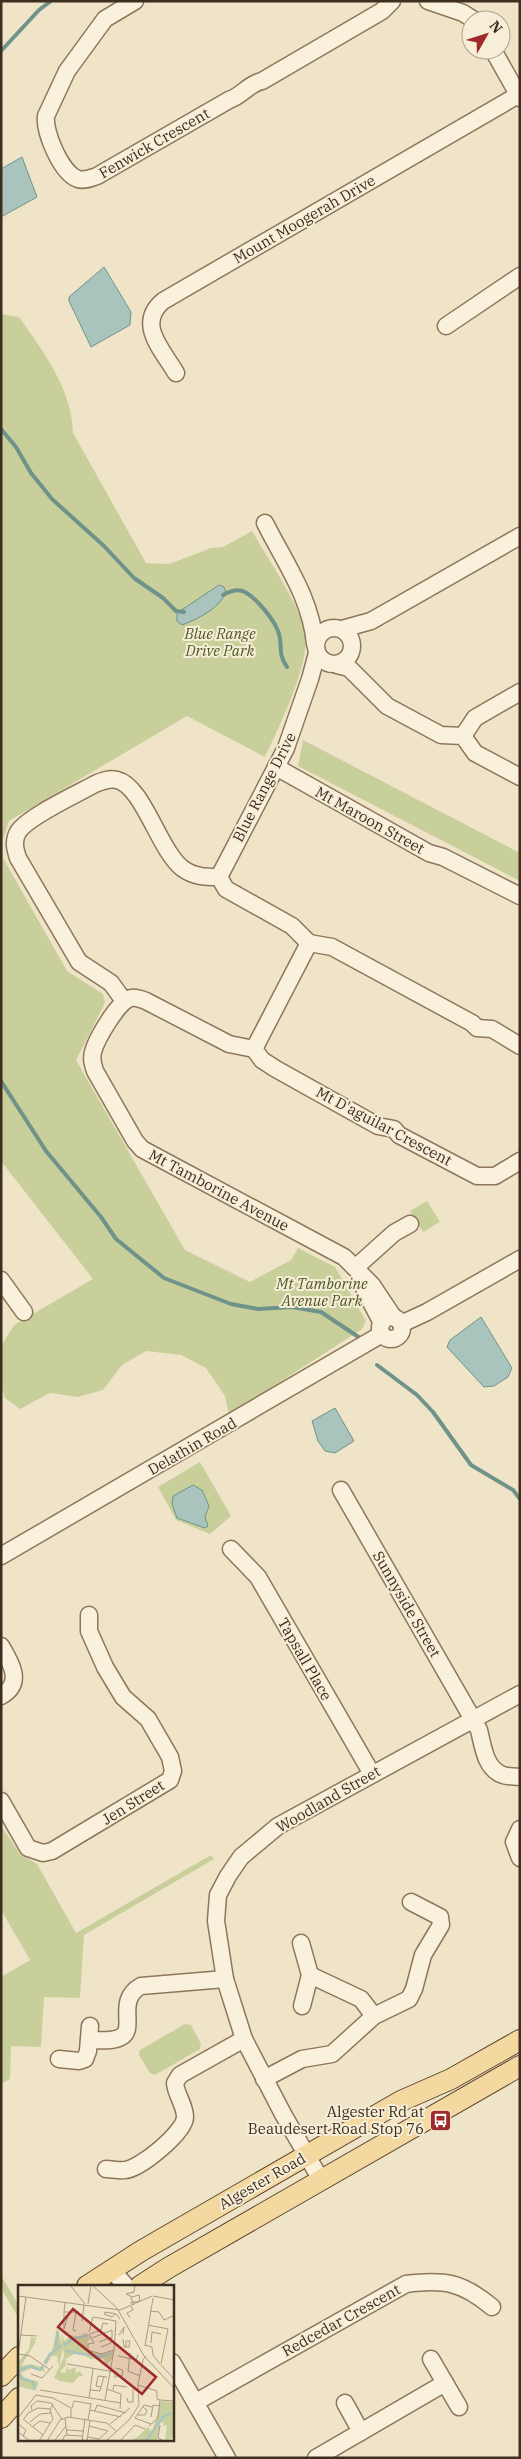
<svg xmlns="http://www.w3.org/2000/svg" width="521" height="2459" font-family="'IBM Plex Serif',serif">
<style>
.green{fill:#c9cf9b}
.water{fill:#a9c4bc;stroke:#6f938a}
.lines{fill:none;stroke-linecap:round;stroke-linejoin:round}
.stream{stroke:#6f938a;stroke-width:4}
.minor-casing{stroke:#8d765c;stroke-width:19}
.major-casing{stroke:#5b4430;stroke-width:22}
.minor{stroke:#faf1dc;stroke-width:16}
.major{stroke:#f3d9a0;stroke-width:20}
.labels{text-anchor:middle;dominant-baseline:central;stroke-width:4;stroke-linejoin:round;paint-order:stroke}
.street-label{font-size:15px;fill:#3d2e20;stroke:#f7eed8}
.park-label{font-size:15px;font-style:italic;fill:#4d5a26;stroke:#f7eed8}
.poi-label{font-size:15px;fill:#3d2e20;stroke:#f7eed8;text-anchor:end}
.inset-river{fill:none;stroke:#a9c4bc;stroke-width:2.5}
.inset-road{fill:none;stroke:#a89b85;stroke-width:1}
.view{fill:#9e2a2b;fill-opacity:0.15;stroke:#9e2a2b;stroke-width:2.5}
.inset-edge{fill:none;stroke:#3d2e20;stroke-width:2.5}
</style>
<rect width="100%" height="100%" fill="#f0e4c8"/>
<!-- green -->
<g class="green">
<path d="M1,314L19,317C43,351 72,389 73,433L146,563L169,564L211,548L223,547L252,531C266,556 299,604 305,630C312,661 279,727 265,757L187,716L9,821L3,839V858L67,971L103,994L105,1003L76,1060L185,1250L250,1282L291,1260L298,1248L335,1267L366,1321L362,1329L229,1415L225,1396L206,1368L181,1355L146,1351L122,1365L103,1390L78,1397L50,1393L20,1409L5,1398L1,1385V1346L14,1325L93,1279L1,1161Z"/>
<polygon points="303,740 520,853 520,881 298,766"/>
<polygon points="427,1201 440,1222 423,1232 410,1211"/>
<polygon points="200,1462 231,1516 210,1534 176,1520 158,1487"/>
<polygon points="1,1826 20,1854 37,1864 76,1933 211,1855 214,1859 84,1935 80,1998 44,1997 41,2047 11,2046 10,2079 1,2084 1,1977 30,1960 1,1910"/>
<polygon points="185,2024 191,2025 201,2044 200,2049 155,2075 150,2073 139,2055 140,2050"/>
<polygon points="1,2275 19,2306 19,2319 1,2288"/>
</g>
<!-- water -->
<g class="water">
<polygon points="22,157 37,197 1,217 1,169"/>
<polygon points="104,267 131,312 130,325 91,347 69,301 69,297"/>
<path d="M219,585L224,587L226,593C218,609 198,619 182,625L177,621V613Z"/>
<polygon points="481,1317 512,1368 508,1377 494,1386 484,1387 447,1347 450,1340"/>
<polygon points="335,1408 354,1441 335,1453 325,1451 318,1441 312,1421"/>
<polygon points="193,1485 202,1490 209,1506 205,1517 208,1526 205,1528 177,1518 172,1504 173,1496"/>
</g>
<g class="lines">
<!-- stream -->
<g class="stream">
<polyline points="1,51 39,10 51,1"/>
<polyline points="1,429 16,447 31,473 52,499 104,546 134,578 163,598 176,611 184,612"/>
<path d="M223,595C230,591 238,588 245,592C257,599 275,620 279,634C283,649 277,651 287,667"/>
<polyline points="1,1081 46,1151 101,1217 116,1239 164,1278 231,1304 258,1309 292,1307 321,1312 360,1338"/>
<polyline points="377,1365 417,1395 433,1412 471,1465 513,1490 520,1499"/>
</g>
<defs>
<g id="minor">
<path d="M135,1L105,19L67,71L46,116C44,132 61,173 78,179C85,181 91,178 97,176L229,100C242,96 248,84 262,81L382,11L392,1"/>
<polyline points="428,1 463,13 474,20"/>
<polyline points="493,50 520,98"/>
<polyline points="446,326 520,276"/>
<path d="M176,373C162,349 136,324 163,301L518,95"/>
<path d="M265,523C285,563 311,598 315,644"/>
<circle cx="334" cy="646" r="18"/>
<polyline points="342,629 371,621 520,536"/>
<polyline points="337,665 349,668 387,706 441,735 463,736 475,753 520,777"/>
<polyline points="463,736 475,718 520,692"/>
<polyline points="276,767 429,853 443,857 520,896"/>
<path d="M219,877L226,889L292,926L309,943L254,1049L229,1044L146,1001C141,999 136,997 131,998C118,1001 96,1040 93,1052C91,1059 93,1065 95,1071L135,1141L142,1149L344,1257L372,1285L394,1318"/>
<polyline points="309,943 332,947 472,1023 477,1028 492,1029 520,1046"/>
<path d="M124,1001L111,983L79,962L18,858C15,849 13,841 18,832C27,817 77,794 95,784C102,781 109,778 117,780C143,786 159,850 182,868C194,877 205,877 219,877L286,748L310,679L317,653"/>
<polyline points="254,1049 262,1060 276,1069 378,1126 394,1129 399,1135 477,1176 495,1176 520,1161"/>
<polyline points="355,1268 394,1233 410,1224"/>
<polyline points="362,1279 365,1291 382,1323"/>
<polyline points="1,1280 24,1312"/>
<circle cx="391" cy="1328" r="11"/>
<polyline points="401,1324 427,1312 520,1259"/>
<path d="M341,1490L479,1730C483,1746 485,1769 503,1775C508,1777 515,1776 520,1777"/>
<polyline points="231,1549 258,1577 372,1774"/>
<polyline points="1,1556 382,1334"/>
<path d="M1,1646C11,1663 24,1683 1,1696"/>
<polyline points="1,1801 28,1848 43,1853 52,1851 170,1780 173,1771 170,1757 148,1719 123,1697 105,1667 89,1631 89,1615"/>
<polyline points="520,1829 514,1842 520,1858"/>
<polyline points="301,1943 310,1975 302,2006"/>
<polyline points="310,1975 361,1999 374,2016"/>
<path d="M89,2040C98,2040 112,2042 121,2037C137,2029 115,2000 141,1986L225,1979"/>
<polyline points="59,2059 79,2061 85,2059 88,2051 90,2026"/>
<polyline points="264,2079 302,2059 332,2054 374,2016 409,1999 414,1989 423,1955 441,1925 440,1917 411,1902"/>
<path d="M106,2169C112,2169 119,2171 125,2170C140,2169 185,2132 185,2117C185,2105 176,2095 175,2083L180,2075L244,2039"/>
<polyline points="321,2180 283,2114 244,2039 225,1979 216,1921 218,1895 228,1876 241,1857 278,1826 520,1694"/>
<polyline points="111,2269 126,2286"/>
<polyline points="431,2359 459,2407"/>
<polyline points="172,2362 227,2458"/>
<path d="M196,2402L406,2284C444,2279 462,2282 492,2307"/>
<polyline points="345,2403 361,2432"/>
<polyline points="316,2458 445,2383"/>
</g>
<g id="major">
<polyline points="87,2286 141,2251 401,2101 451,2079 520,2040"/>
<polyline points="140,2286 168,2268 520,2066"/>
<polyline points="1,2376 19,2357"/>
<polyline points="1,2418 19,2398"/>
</g>
</defs>
<!-- minor casing -->
<use href="#minor" class="minor-casing"/>
<!-- major casing -->
<use href="#major" class="major-casing"/>
<!-- minor -->
<use href="#minor" class="minor"/>
<!-- major -->
<use href="#major" class="major"/>
</g>
<!-- icons -->
<defs>
<symbol id="bus-square" viewBox="-11 -11 22 22"><rect x="-9" y="-9" width="18" height="18" rx="4" fill="#9e2a2b" stroke="#f7eed8"/><path d="M-5-6H5V4H4V6H2V4H-2V6H-4V4H-5ZM-3.5-4V0h7V-4ZM-3.5 1.2v1.5H-2V1.2ZM2 1.2v1.5H3.5V1.2Z" fill="#fff"/></symbol>
</defs>
<g fill-rule="evenodd">
<use href="#bus-square" x="428" y="2108" width="25" height="25"/>
</g>
<g class="labels">
<!-- street labels -->
<g class="street-label">
<text transform="translate(154 143) rotate(-30)">Fenwick Crescent</text>
<text transform="translate(304 219) rotate(-30)">Mount Moogerah Drive</text>
<text transform="translate(264 787) rotate(-63)">Blue Range Drive</text>
<text transform="translate(370 820) rotate(29)">Mt Maroon Street</text>
<text transform="translate(384 1126) rotate(28)">Mt D'aguilar Crescent</text>
<text transform="translate(219 1190) rotate(28)">Mt Tamborine Avenue</text>
<text transform="translate(192 1446) rotate(-30)">Delathin Road</text>
<text transform="translate(407 1604) rotate(60)">Sunnyside Street</text>
<text transform="translate(305 1659) rotate(60)">Tapsall Place</text>
<text transform="translate(328 1799) rotate(-30)">Woodland Street</text>
<text transform="translate(133 1802) rotate(-32)">Jen Street</text>
<text transform="translate(262 2181) rotate(-30)">Algester Road</text>
<text transform="translate(341 2320) rotate(-29)">Redcedar Crescent</text>
</g>
<!-- park labels -->
<g class="park-label">
<text x="220" y="633">Blue Range<tspan x="220" dy="17">Drive Park</tspan></text>
<text x="322" y="1283">Mt Tamborine<tspan x="322" dy="17">Avenue Park</tspan></text>
</g>
<!-- poi labels -->
<g class="poi-label">
<text x="424" y="2111">Algester Rd at<tspan x="424" dy="17">Beaudesert Road Stop 76</tspan></text>
</g>
</g>
<!-- overview -->
<g transform="translate(18 2285)">
<rect width="156" height="156" fill="#f0e4c8"/>
<path d="M39,43L45,61L41,82L39,71H34L28,80L25,77L34,66ZM43,48L47,56L52,50L63,52L65,48L70,49L73,54L70,55L69,65L88,70L95,65V73L88,80L86,74H73L68,72L71,69L59,67L48,74V80L42,87L47,88L50,80V85L58,82L57,88L62,86L65,91H61L55,98L42,96L36,93L46,72ZM13,52L18,53L17,58L3,81L13,79L22,82L24,80L28,87L14,83L3,88L7,94L20,96V101L15,105L0,101L1,76L11,64ZM143,116L156,117L155,152L147,156L149,140L145,141L146,138L142,137L139,156H115L117,151V154L130,142L133,146L135,144Z" fill="#c9cf9b"/>
<path class="inset-river" d="M46,60L55,54L70,50M38,62L40,46M47,66L82,72L93,68M27,79L31,70L44,60M0,86L11,81L22,85L25,81M0,86L3,93L15,97L17,105M128,156L145,132L153,128"/>
<path class="inset-road" d="M52,0L67,19M74,0L99,23L126,71L157,104M0,11L102,25M135,11L157,15M114,12L108,9L116,7L117,0M47,17L46,27H61M112,18L115,17H116L122,16L121,10L114,12L113,14L115,17V19L116,20M70,19L73,0M102,25L134,11M132,26L141,27L146,35L157,30M46,27V44L51,28M58,27L55,45L58,46M97,29L94,32L86,29L87,27L92,28H94L97,29H98L102,34M112,33L109,28L115,25L113,21M64,36L66,20M130,40L150,44L143,79M71,47L75,32L98,36L96,65M71,49L76,58L70,59V65L83,69L96,65M72,49L83,45L85,38L90,39M3,50L19,51M101,50L106,42L105,49M74,53L94,45V52M105,54L106,62H111L112,56H108V62M81,57L94,52L93,58L83,62M133,58L134,47L143,49M127,60L134,62L135,70L142,79M127,61L135,13M112,68L110,86L122,91M0,69L12,71L31,84M0,70L8,12M100,71L118,75L120,70M49,79L97,87V93M143,80L157,95M13,89L24,93L35,81M98,91H104L105,85L98,83M120,100L139,106V114L142,115M83,102L78,101L80,91L89,92M89,104L103,109L102,124M22,105L103,118M72,105L82,106L86,91M95,105L96,100L109,102M71,113L75,84M109,113L110,117H115V104M87,115L96,65M142,115L157,116M54,123L56,116L73,119M14,125L13,121L19,116L33,118L44,134M72,125L103,132M77,126L79,120L108,128M120,130H127L129,125L125,122M133,132L135,120L142,121M0,133L18,110L35,113L53,123V132M47,133L49,150M5,134L25,150M6,134L10,128L20,123L32,124M70,135L73,118M12,137L22,129L33,128M0,139L8,145L5,151M92,139L112,123M133,139L117,133L126,120L134,122M142,140L140,153L144,155M131,141L140,133L142,115M14,142L22,136L32,138M49,145L65,146M0,147L12,156M70,152L81,154L90,146L71,141M37,155L48,141M21,156L35,134L32,125L35,119M29,156L42,135L50,132L89,138L99,147M44,156L47,150L64,151M64,156L67,134M69,156L72,135M88,156L111,135L121,120L120,99L125,75L128,71M102,156L117,140L127,144"/>
<path class="view" d="M55,24L138,92L124,109L40,42Z"/>
<rect width="156" height="156" class="inset-edge"/>
</g>
<!-- border -->
<rect width="521" height="2459" fill="none" stroke="#3d2e20" stroke-width="5"/>
<!-- north arrow -->
<g transform="translate(486 35) rotate(51)"><circle r="24" fill="#f7eed8" stroke="#ada18e"/>
<path d="M0-4L9 19L0 12L-9 19Z" fill="#9e2a2b"/>
<text y="-8" font-size="14" font-weight="bold" text-anchor="middle" fill="#3d2e20">N</text>
</g>
</svg>
